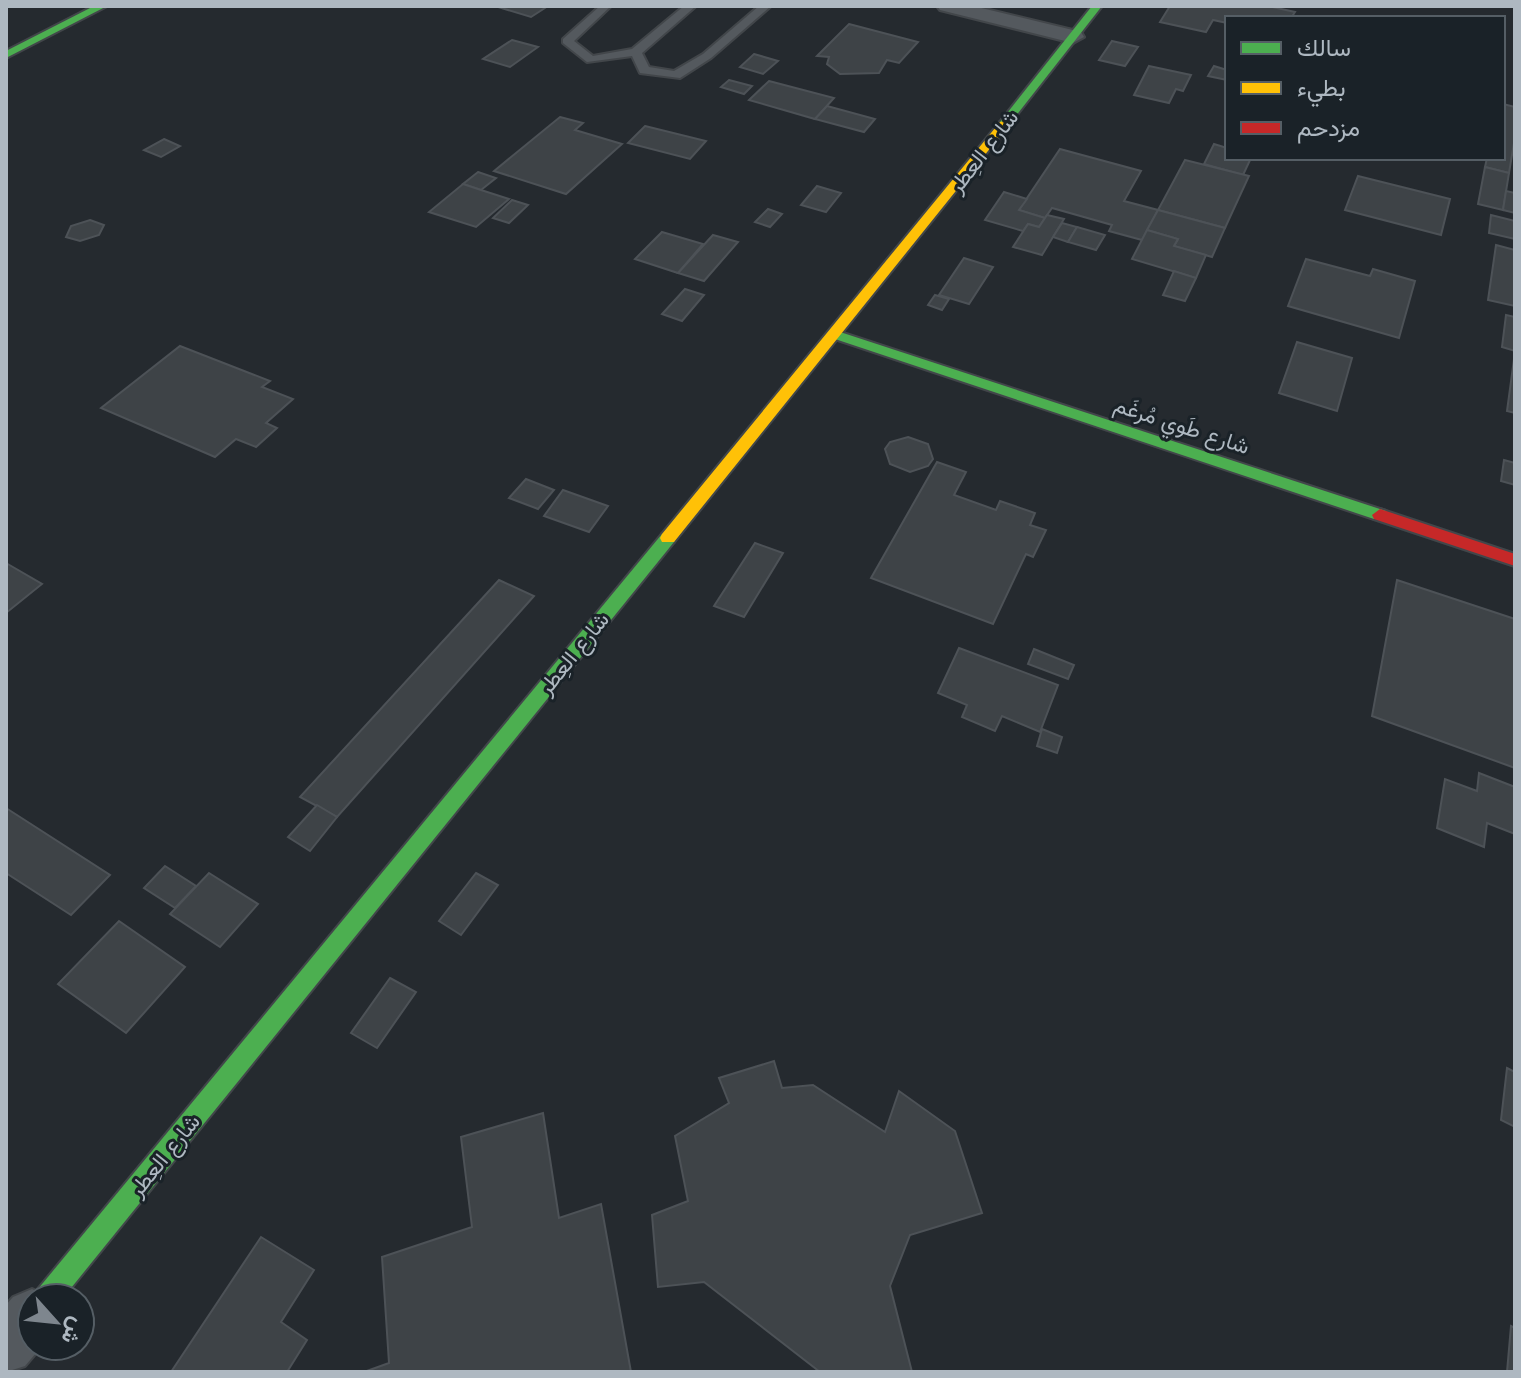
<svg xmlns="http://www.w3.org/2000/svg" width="1521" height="1378" font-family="Jost,Vazirmatn,sans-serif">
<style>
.building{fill:#3e4347;stroke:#4d5257;stroke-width:2}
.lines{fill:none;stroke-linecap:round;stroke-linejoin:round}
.lane-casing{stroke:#42464a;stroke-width:4}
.street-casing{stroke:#42464a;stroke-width:4}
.fast-casing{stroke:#42464a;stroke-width:4}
.slow-casing{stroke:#42464a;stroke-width:4}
.jam-casing{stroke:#42464a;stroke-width:4}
.lane{fill:#54595e;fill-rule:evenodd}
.street{fill:#54595e;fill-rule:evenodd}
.fast{fill:#4caf50;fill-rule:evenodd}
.slow{fill:#ffc107;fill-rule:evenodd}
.jam{fill:#c62828;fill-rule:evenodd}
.labels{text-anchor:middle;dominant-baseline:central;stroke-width:6;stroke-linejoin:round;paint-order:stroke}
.street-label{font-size:22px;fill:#aeb8c1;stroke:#1a2228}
</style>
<rect width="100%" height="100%" fill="#252a2f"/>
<!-- building -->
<g class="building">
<polygon points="495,6 548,6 531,17"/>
<polygon points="1170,6 1268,6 1295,12 1291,18 1227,18 1227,23 1213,20 1206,32 1160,22"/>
<polygon points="849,24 918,42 899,63 887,60 879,73 840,74 827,64 829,57 817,56"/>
<polygon points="512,40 538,47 510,67 483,59"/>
<polygon points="1112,41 1138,47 1125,66 1099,60"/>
<polygon points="754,54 778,61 763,74 740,67"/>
<polygon points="1149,66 1191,75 1183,91 1176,89 1169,103 1134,95"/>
<polygon points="1214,66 1227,70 1227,80 1208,76"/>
<polygon points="729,80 752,86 744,94 721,87"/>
<polygon points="769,81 834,98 815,119 749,100"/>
<polygon points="1503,104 1515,107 1515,137 1509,173 1485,167 1487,158 1503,158"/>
<polygon points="827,106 875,119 864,132 815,119"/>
<polygon points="560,117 583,123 575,130 622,144 566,194 494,171"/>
<polygon points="645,126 706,141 690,159 628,143"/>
<polygon points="164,139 180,146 161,157 144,150"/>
<polygon points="1214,144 1227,148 1227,158 1251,158 1243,175 1204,164"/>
<polygon points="1060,149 1141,171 1124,201 1158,210 1142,240 1109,231 1112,225 1052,208 1045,218 1019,210"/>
<polygon points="1185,160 1249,176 1225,228 1158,210"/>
<polygon points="1485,167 1509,173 1503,210 1478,204"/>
<polygon points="478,172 496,178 481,190 463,184"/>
<polygon points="1358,176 1450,199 1441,235 1345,210"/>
<polygon points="463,184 481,190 509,199 476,227 429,212"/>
<polygon points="817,186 841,193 826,212 801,205"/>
<polygon points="1506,191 1515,193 1515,213 1503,210"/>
<polygon points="1004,192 1027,199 1019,210 1045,218 1039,227 1028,224 1023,231 985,220"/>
<polygon points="512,200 528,205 509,223 493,218"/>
<polygon points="768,209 782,214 770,227 755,222"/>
<polygon points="1158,210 1225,228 1212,257 1174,246 1178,239 1147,230"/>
<polygon points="1047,215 1064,219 1042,255 1013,247 1028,224 1039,227"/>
<polygon points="1491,215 1515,221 1515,239 1489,233"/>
<polygon points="90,220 104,225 99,235 80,241 66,237 71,226"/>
<polygon points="1062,223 1077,227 1068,242 1053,237"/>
<polygon points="1077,227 1105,235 1096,250 1068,242"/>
<polygon points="1147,230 1178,239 1174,246 1206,255 1196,278 1132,259"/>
<polygon points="662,232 703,244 678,273 635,259"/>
<polygon points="713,235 738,242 704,281 678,273"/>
<polygon points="1496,245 1515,250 1515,306 1488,300"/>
<polygon points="964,258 993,267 969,304 939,295"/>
<polygon points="1306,259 1370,276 1373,269 1415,281 1399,338 1288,306"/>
<polygon points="1174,271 1196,278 1185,301 1163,295"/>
<polygon points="685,289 704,295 682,321 662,314"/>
<polygon points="935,295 949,299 942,310 928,305"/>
<polygon points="1506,315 1515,317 1515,351 1502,347"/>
<polygon points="1297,342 1352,358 1337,411 1279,393"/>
<polygon points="180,346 270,381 262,387 293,399 266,423 277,428 256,447 236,439 215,457 101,408"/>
<polygon points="1514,359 1515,359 1515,413 1507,411"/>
<polygon points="908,437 928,444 933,459 928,466 910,472 890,464 885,449 890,442"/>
<polygon points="1504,460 1515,463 1515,485 1501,481"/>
<polygon points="937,462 966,472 954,495 996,510 1000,501 1035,513 1030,525 1046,530 1033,557 1026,554 993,624 871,578"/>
<polygon points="526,479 554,490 538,509 509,498"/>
<polygon points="563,490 608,506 589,532 544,516"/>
<polygon points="755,543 783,553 744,617 714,606"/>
<polygon points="6,563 42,584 6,613"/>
<polygon points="499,580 534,596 337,817 300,797"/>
<polygon points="1397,580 1515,619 1515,768 1372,716"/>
<polygon points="959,648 1058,685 1040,732 1002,716 995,731 962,717 967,705 938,693"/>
<polygon points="1034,649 1074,665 1068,679 1028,664"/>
<polygon points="1042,729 1062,737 1057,753 1037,746"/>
<polygon points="1479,773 1515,787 1515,834 1487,823 1484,847 1437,828 1445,779 1477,791"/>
<polygon points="317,805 337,817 310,851 288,837"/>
<polygon points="6,808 110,875 71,915 6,873"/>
<polygon points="165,866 196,886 175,908 144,888"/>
<polygon points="209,873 258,904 220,947 170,914"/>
<polygon points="476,873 498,885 461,935 439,921"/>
<polygon points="119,921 185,967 126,1033 58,984"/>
<polygon points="390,978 416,992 377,1048 351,1033"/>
<polygon points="774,1061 782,1088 813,1085 885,1132 899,1091 955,1131 982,1213 910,1235 890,1286 912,1372 820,1372 704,1282 658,1287 652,1215 688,1201 675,1136 729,1103 719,1078"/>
<polygon points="1507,1068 1515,1072 1515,1127 1501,1120"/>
<polygon points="543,1113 559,1218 601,1204 631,1372 364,1372 389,1363 382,1257 472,1227 461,1137"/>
<polygon points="261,1237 314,1270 281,1322 307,1340 287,1372 171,1372"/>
<polygon points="1511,1326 1515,1328 1515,1372 1507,1372"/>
</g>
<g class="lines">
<defs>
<polygon id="lane" points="600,6 611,6 574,41 593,56 632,49 684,6 696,6 642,53 649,67 674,71 703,54 759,6 771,6 711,58 680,78 640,73 632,56 587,62 563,43 563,39"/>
<g id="street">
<polygon points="937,6 973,6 1081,32 1084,37 1073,43 940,10"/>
<polygon points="32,1289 51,1298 32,1298 32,1346 42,1346 25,1366 6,1372 6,1305 13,1297"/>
</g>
<g id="fast">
<polygon points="94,6 107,6 6,58 6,51"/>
<polygon points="1092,6 1102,6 1008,126 1000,126 1000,122"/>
<polygon points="834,330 1386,511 1388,515 1386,519 1374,519 829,337 827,334"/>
<polygon points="668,532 674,534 676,538 674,542 63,1298 34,1298 38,1289 662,534"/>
</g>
<polygon id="slow" points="1004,121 1010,124 1008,126 674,542 662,542 660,538 662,534 1000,122"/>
<polygon id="jam" points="1380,509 1515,554 1515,566 1374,519 1372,515"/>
</defs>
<!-- lane casing -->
<use href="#lane" class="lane-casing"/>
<!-- street casing -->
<use href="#street" class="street-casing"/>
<!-- fast casing -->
<use href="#fast" class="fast-casing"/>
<!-- slow casing -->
<use href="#slow" class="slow-casing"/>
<!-- jam casing -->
<use href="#jam" class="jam-casing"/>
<!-- lane -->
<use href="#lane" class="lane"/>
<!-- street -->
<use href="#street" class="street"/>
<!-- fast -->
<use href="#fast" class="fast"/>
<!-- slow -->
<use href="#slow" class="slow"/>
<!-- jam -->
<use href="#jam" class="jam"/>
</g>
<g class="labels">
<!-- street labels -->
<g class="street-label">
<text transform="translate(983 151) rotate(-52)">شارع العِطر</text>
<text transform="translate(1182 425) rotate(18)">شارع طَوي مُرغَم</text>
<text transform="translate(573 653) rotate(-51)">شارع العِطر</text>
<text transform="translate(164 1155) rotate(-51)">شارع العِطر</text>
</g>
</g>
<!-- border -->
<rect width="1521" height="1378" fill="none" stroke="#aeb8c1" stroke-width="16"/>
<!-- legend -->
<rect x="1225" y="16" width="280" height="144" fill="#1a2228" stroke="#555e65" stroke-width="2"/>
<rect x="1241" y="42" width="40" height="12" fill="#4caf50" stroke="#555e65" stroke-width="2"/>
<text x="1297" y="56" font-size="24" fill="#aeb8c1">سالك</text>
<rect x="1241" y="82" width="40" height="12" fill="#ffc107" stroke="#555e65" stroke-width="2"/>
<text x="1297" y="96" font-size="24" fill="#aeb8c1">بطيء</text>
<rect x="1241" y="122" width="40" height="12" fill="#c62828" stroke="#555e65" stroke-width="2"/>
<text x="1297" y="136" font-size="24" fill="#aeb8c1">مزدحم</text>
<!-- north arrow -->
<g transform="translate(56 1322) rotate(117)"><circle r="38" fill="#1a2228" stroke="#555e65" stroke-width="2"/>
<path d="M0-6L14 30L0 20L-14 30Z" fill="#7e868e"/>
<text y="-12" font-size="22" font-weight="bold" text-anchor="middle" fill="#aeb8c1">ش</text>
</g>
</svg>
